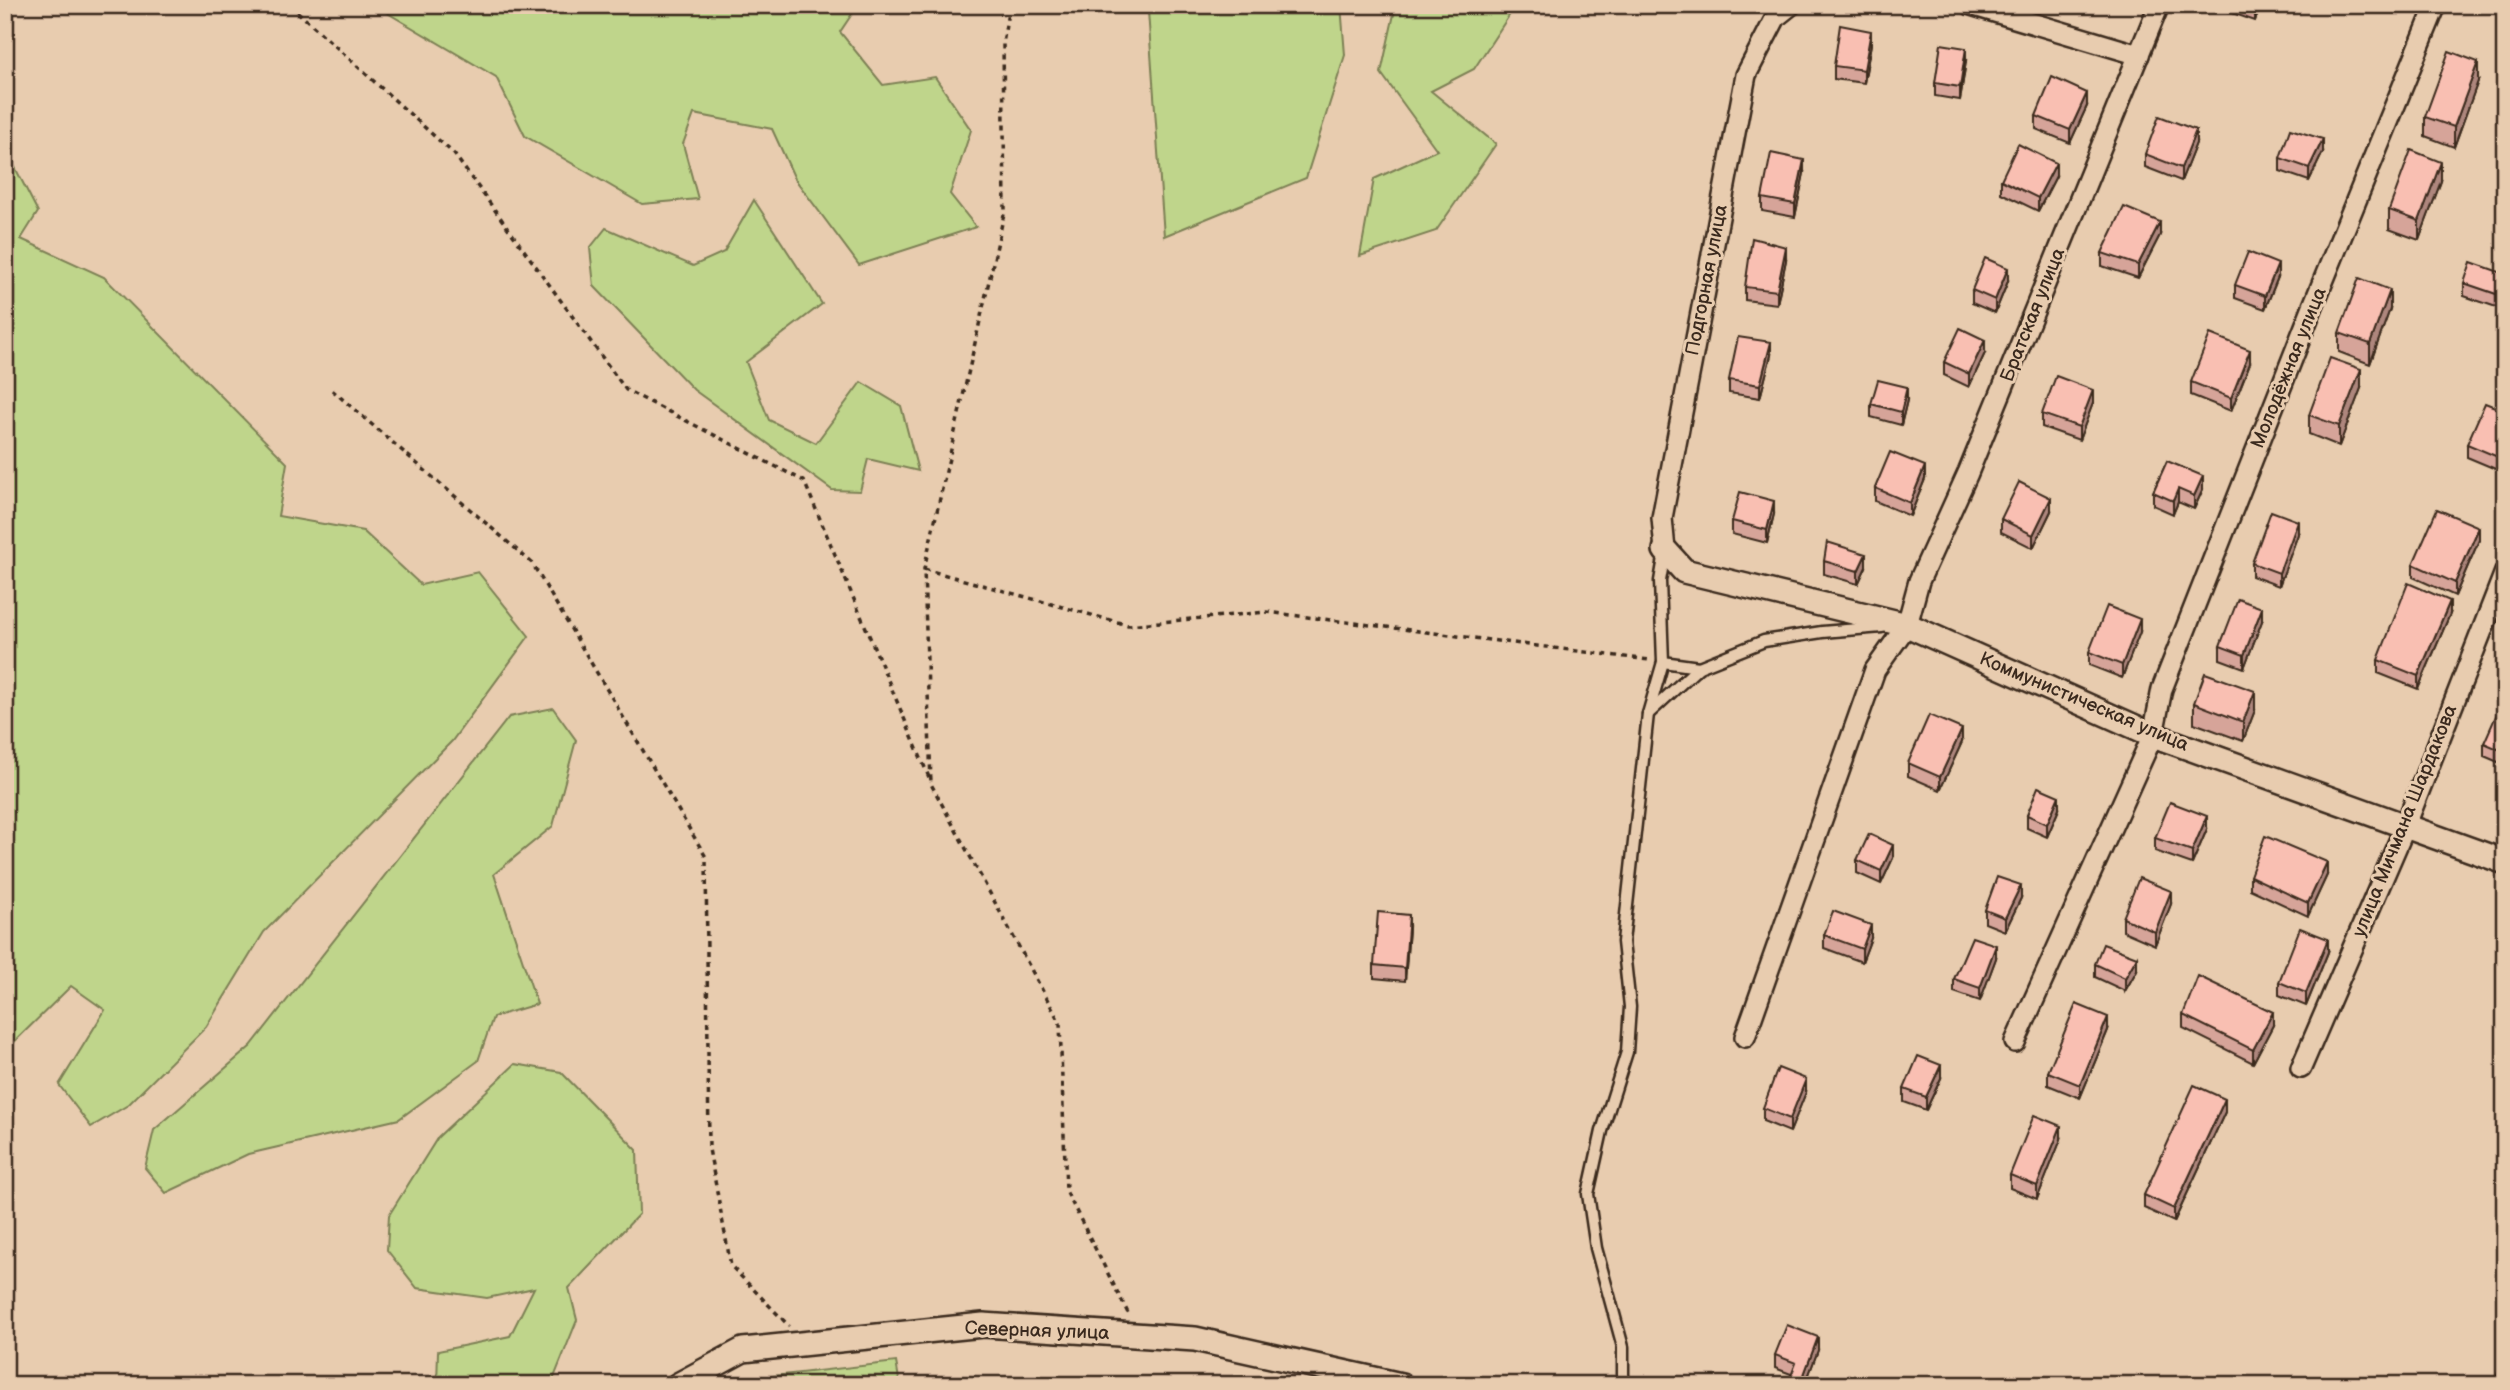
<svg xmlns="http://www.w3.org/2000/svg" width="2510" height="1390" font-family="'Balsamiq Sans',sans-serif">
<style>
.green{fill:#bfd58b;stroke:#7d8054;stroke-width:2}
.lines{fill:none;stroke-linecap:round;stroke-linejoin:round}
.service-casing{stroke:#3b2a1e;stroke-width:15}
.minor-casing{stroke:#3b2a1e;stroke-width:24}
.tertiary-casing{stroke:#3b2a1e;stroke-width:28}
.path{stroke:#3b2a1e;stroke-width:3.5;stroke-dasharray:5 5;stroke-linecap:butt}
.service{stroke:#e8ccaf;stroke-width:10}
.minor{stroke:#e8ccaf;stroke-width:19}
.tertiary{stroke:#e8ccaf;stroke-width:23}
.wall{fill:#d6a499;stroke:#3b2a1e;stroke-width:2}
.shaded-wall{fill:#ae867d;stroke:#3b2a1e;stroke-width:2}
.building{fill:#f9bfb2;stroke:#3b2a1e;stroke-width:2}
.labels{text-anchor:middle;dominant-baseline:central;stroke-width:6;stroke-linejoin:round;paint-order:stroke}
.street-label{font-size:19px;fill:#3b2a1e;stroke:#e8ccaf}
</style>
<rect width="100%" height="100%" fill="#e8ccaf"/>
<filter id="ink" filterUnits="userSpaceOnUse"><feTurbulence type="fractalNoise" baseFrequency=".0143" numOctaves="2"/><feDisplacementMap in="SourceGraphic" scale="14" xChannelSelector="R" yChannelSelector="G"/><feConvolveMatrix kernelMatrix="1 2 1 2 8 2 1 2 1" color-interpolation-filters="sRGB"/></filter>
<g filter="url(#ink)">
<!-- green -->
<g class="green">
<polygon points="374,5 858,5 840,32 883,85 935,77 971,130 950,194 976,227 859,265 795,179 772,129 694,114 683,144 698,199 642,204 525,136 496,77"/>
<polygon points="1149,5 1341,5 1345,55 1306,178 1164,236 1148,11"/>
<polygon points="1396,5 1516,5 1474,69 1431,91 1496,144 1436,231 1360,256 1374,179 1437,150 1381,73"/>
<polygon points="5,148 38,212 21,239 104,277 287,463 278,516 363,531 421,585 478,572 529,636 452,741 264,932 206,1027 128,1105 91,1127 59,1085 105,1010 71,986 5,1051"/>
<polygon points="754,200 822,304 746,362 769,420 816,443 861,382 901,406 918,471 868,459 860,491 832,490 694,390 594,286 590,248 606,228 693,266 724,252"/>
<polygon points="553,708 576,740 553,826 494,874 537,1004 493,1017 478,1061 399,1119 248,1154 166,1193 145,1168 154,1130 251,1046 509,717"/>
<polygon points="515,1064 561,1072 637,1150 639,1214 569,1288 577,1320 551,1385 437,1385 438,1351 510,1336 534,1288 487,1298 417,1288 387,1250 389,1215 438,1137"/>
<polygon points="896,1362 900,1385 756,1385 774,1376"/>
</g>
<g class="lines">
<defs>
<g id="service">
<polyline points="1663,662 1699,667"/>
<polyline points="1648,714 1699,667 1764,641 1822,632 1882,627"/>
<polyline points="1623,1385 1623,1347 1596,1248 1588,1194 1602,1131 1627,1052 1630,1007 1623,942 1648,714 1663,662 1660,581 1665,552"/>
</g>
<g id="minor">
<polyline points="1971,5 2139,55"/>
<polyline points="1665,550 1662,518 1746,75 1776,17 1791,5"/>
<polyline points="1745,1037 1875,670 1907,625 1919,581 1968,473 2159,5"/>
<polyline points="2015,1042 2153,735 2162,689 2313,306 2436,5"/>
<polyline points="2301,1068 2405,827 2505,572"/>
</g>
<g id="tertiary">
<polyline points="1665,550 1684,571 1907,625 2153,735 2505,862"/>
<polyline points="678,1385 743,1350 983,1325 1195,1339 1401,1385"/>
</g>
</defs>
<!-- service casing -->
<use href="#service" class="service-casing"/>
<!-- minor casing -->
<use href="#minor" class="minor-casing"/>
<!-- tertiary casing -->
<use href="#tertiary" class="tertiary-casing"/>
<!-- path -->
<g class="path">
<polyline points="290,5 454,154 626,390 804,481 931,782"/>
<polyline points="1009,5 1003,44 1005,210 924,569 931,784 1060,1023 1066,1191 1129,1315"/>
<polyline points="332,390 532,563 706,857 709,1149 731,1266 789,1326"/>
<polyline points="924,569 1128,625 1267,612 1649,660"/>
</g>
<!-- service -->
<use href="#service" class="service"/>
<!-- minor -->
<use href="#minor" class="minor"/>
<!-- tertiary -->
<use href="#tertiary" class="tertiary"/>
</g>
<!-- wall -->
<g class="wall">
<polygon points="2215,5 2260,5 2255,21 2215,7"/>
<polygon points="2381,5 2395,5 2392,10"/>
<polygon points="2493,5 2505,5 2505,10"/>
<polygon points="1871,44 1864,83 1834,79 1834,66"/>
<polygon points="1966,61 1960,100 1935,96 1935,83"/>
<polygon points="2478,81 2454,147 2425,136 2425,117"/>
<polygon points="2087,106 2070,143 2036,129 2036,116"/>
<polygon points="2196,143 2181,181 2145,167 2145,154"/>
<polygon points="2323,152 2309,181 2280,171 2280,158"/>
<polygon points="1804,173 1795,217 1762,211 1762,198"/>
<polygon points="2056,176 2038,211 2001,193 2001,180"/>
<polygon points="2441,181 2419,240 2389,229 2389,210"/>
<polygon points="2160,235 2138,278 2102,266 2102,253"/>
<polygon points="1786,260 1777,304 1745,300 1745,287"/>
<polygon points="2505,274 2505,310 2464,296 2464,283"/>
<polygon points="2278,277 2265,309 2235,298 2235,285"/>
<polygon points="2008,281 1995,313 1972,303 1972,290"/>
<polygon points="2390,309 2370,364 2339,352 2339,333"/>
<polygon points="1985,353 1969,387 1944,375 1944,362"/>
<polygon points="1771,355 1760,398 1729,393 1729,380"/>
<polygon points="2250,363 2231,411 2191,395 2191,382"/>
<polygon points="2361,388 2339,446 2309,434 2309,415"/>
<polygon points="1907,400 1901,425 1871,417 1871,404"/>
<polygon points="2093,403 2079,440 2042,427 2042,414"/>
<polygon points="2505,411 2505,473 2467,457 2467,444"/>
<polygon points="2167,461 2203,489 2194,509 2178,502 2173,514 2153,505 2153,492"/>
<polygon points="1925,479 1910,516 1875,501 1875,488"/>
<polygon points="2051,511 2033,548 2001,532 2001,519"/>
<polygon points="1774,514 1767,543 1732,534 1732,521"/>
<polygon points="2298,534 2279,586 2252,576 2252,563"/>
<polygon points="2479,540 2455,596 2413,577 2413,564"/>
<polygon points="1824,561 1866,567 1858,584 1824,574"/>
<polygon points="2450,614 2418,689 2378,673 2378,660"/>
<polygon points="2262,621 2244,668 2220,659 2220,646"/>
<polygon points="2140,632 2122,678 2089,665 2089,652"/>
<polygon points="2194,703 2255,710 2243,741 2194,723"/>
<polygon points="2505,712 2505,765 2484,756 2484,743"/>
<polygon points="1962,742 1940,790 1908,776 1908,763"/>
<polygon points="2059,809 2047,837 2027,828 2027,815"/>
<polygon points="2207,829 2192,864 2155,851 2155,838"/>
<polygon points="1893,858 1881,884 1857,873 1857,860"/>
<polygon points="2327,875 2308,916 2250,889 2250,876"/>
<polygon points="2021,898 2005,931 1985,923 1985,910"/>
<polygon points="2171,904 2155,945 2123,931 2123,918"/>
<polygon points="1409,928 1405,981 1374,978 1374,965"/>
<polygon points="1824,935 1871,938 1862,962 1824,948"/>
<polygon points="2328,952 2306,1006 2279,995 2279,982"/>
<polygon points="1996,958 1980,1001 1954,992 1954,979"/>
<polygon points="2095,964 2137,970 2125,991 2095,977"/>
<polygon points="2183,1015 2273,1025 2253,1063 2183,1028"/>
<polygon points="2108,1030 2080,1098 2048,1085 2048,1072"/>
<polygon points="1941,1078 1926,1110 1904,1102 1904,1089"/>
<polygon points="1806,1092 1790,1132 1763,1121 1763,1108"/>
<polygon points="2225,1112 2174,1222 2144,1208 2144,1195"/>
<polygon points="2061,1139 2037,1199 2010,1188 2010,1175"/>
<polygon points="1818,1350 1805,1385 1791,1385 1791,1374 1775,1368 1775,1355"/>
</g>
<!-- shaded-wall -->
<g class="shaded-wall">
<polygon points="2256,5 2260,5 2255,21 2255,8"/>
<polygon points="1871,31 1871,44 1864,83 1864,70"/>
<polygon points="1966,48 1966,61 1960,100 1960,87"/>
<polygon points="2478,62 2478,81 2454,147 2454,127"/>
<polygon points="2087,93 2087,106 2070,143 2070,130"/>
<polygon points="2196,130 2196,143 2181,181 2181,168"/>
<polygon points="2323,139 2323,152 2309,181 2309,168"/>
<polygon points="1804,160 1804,173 1795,217 1795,204"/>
<polygon points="2441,162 2441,181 2419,240 2419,221"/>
<polygon points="2056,163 2056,176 2038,211 2038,198"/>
<polygon points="2160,222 2160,235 2138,278 2138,265"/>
<polygon points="1786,247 1786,260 1777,304 1777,291"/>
<polygon points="2278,264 2278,277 2265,309 2265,296"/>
<polygon points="2008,268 2008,281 1995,313 1995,300"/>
<polygon points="2390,290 2390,309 2370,364 2370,344"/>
<polygon points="1985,340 1985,353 1969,387 1969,374"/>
<polygon points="1771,342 1771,355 1760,398 1760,385"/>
<polygon points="2250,350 2250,363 2231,411 2231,398"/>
<polygon points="2361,369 2361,388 2339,446 2339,426"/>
<polygon points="1907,387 1907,400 1901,425 1901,412"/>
<polygon points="2093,390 2093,403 2079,440 2079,427"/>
<polygon points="1925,466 1925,479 1910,516 1910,503"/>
<polygon points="2203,476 2203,489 2194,509 2194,496"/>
<polygon points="2178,489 2178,502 2173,514 2173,501"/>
<polygon points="2051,498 2051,511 2033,548 2033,535"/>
<polygon points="1774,501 1774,514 1767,543 1767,530"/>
<polygon points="2298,521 2298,534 2279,586 2279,573"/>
<polygon points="2479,527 2479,540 2455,596 2455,583"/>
<polygon points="1866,554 1866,567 1858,584 1858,571"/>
<polygon points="2450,601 2450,614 2418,689 2418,676"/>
<polygon points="2262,608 2262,621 2244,668 2244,655"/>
<polygon points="2140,619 2140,632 2122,678 2122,665"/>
<polygon points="2255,691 2255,710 2243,741 2243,722"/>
<polygon points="1962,729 1962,742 1940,790 1940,777"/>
<polygon points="2059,796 2059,809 2047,837 2047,824"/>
<polygon points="2207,816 2207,829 2192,864 2192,851"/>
<polygon points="1893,845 1893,858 1881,884 1881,871"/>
<polygon points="2327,862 2327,875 2308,916 2308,903"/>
<polygon points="2021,885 2021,898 2005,931 2005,918"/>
<polygon points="2171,891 2171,904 2155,945 2155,932"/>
<polygon points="1409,915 1409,928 1405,981 1405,968"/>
<polygon points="1871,925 1871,938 1862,962 1862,949"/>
<polygon points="2328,939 2328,952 2306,1006 2306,993"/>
<polygon points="1996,945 1996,958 1980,1001 1980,988"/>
<polygon points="2137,957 2137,970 2125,991 2125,978"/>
<polygon points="2273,1012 2273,1025 2253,1063 2253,1050"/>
<polygon points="2108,1017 2108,1030 2080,1098 2080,1085"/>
<polygon points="1941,1065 1941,1078 1926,1110 1926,1097"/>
<polygon points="1806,1079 1806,1092 1790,1132 1790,1119"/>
<polygon points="2225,1099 2225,1112 2174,1222 2174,1209"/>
<polygon points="2061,1126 2061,1139 2037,1199 2037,1186"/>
<polygon points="1818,1337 1818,1350 1805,1385 1802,1385 1802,1380"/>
</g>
<!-- building -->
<g class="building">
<polygon points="1840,25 1871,31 1864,70 1834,66"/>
<polygon points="1941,44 1966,48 1960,87 1935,83"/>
<polygon points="2449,51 2478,62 2454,127 2425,117"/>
<polygon points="2052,77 2087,93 2070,130 2036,116"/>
<polygon points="2159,116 2196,130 2181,168 2145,154"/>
<polygon points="2290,129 2323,139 2309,168 2280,158"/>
<polygon points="2018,144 2056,163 2038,198 2001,180"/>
<polygon points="2411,150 2441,162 2419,221 2389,210"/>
<polygon points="1771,153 1804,160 1795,204 1762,198"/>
<polygon points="2124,207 2160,222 2138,265 2102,253"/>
<polygon points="1752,238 1786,247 1777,291 1745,287"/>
<polygon points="2248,252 2278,264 2265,296 2235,285"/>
<polygon points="1985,258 2008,268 1995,300 1972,290"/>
<polygon points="2471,262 2505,274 2505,297 2464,283"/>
<polygon points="2359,278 2390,290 2370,344 2339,333"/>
<polygon points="1960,328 1985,340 1969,374 1944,362"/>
<polygon points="2210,334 2250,350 2231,398 2191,382"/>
<polygon points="1738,337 1771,342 1760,385 1729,380"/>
<polygon points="2330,358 2361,369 2339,426 2309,415"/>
<polygon points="2056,376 2093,390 2079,427 2042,414"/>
<polygon points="1878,380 1907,387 1901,412 1871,404"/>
<polygon points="2485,403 2505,411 2505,460 2467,444"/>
<polygon points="1890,452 1925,466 1910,503 1875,488"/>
<polygon points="2167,461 2203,476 2194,496 2178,489 2173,501 2153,492"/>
<polygon points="2019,482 2051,498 2033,535 2001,519"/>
<polygon points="1740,492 1774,501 1767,530 1732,521"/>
<polygon points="2437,509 2479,527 2455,583 2413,564"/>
<polygon points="2271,511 2298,521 2279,573 2252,563"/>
<polygon points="1827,542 1866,554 1858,571 1824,561"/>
<polygon points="2408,583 2450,601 2418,676 2378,660"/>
<polygon points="2238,599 2262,608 2244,655 2220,646"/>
<polygon points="2107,606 2140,619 2122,665 2089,652"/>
<polygon points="2205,673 2255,691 2243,722 2194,703"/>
<polygon points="2499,709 2505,712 2505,752 2484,743"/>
<polygon points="1929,715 1962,729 1940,777 1908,763"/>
<polygon points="2038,787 2059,796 2047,824 2027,815"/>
<polygon points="2170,802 2207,816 2192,851 2155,838"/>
<polygon points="1869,834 1893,845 1881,871 1857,860"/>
<polygon points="2265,836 2327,862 2308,903 2250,876"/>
<polygon points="1997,877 2021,885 2005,918 1985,910"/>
<polygon points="2139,878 2171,891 2155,932 2123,918"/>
<polygon points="1833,911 1871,925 1862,949 1824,935"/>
<polygon points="1378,912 1409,915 1405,968 1374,965"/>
<polygon points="2300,928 2328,939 2306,993 2279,982"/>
<polygon points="1972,937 1996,945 1980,988 1954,979"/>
<polygon points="2103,944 2137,957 2125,978 2095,964"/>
<polygon points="2198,976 2273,1012 2253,1050 2183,1015"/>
<polygon points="2076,1004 2108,1017 2080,1085 2048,1072"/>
<polygon points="1918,1056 1941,1065 1926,1097 1904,1089"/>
<polygon points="1778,1068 1806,1079 1790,1119 1763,1108"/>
<polygon points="2194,1085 2225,1099 2174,1209 2144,1195"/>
<polygon points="2034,1115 2061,1126 2037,1186 2010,1175"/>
<polygon points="1787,1325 1818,1337 1802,1380 1791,1376 1796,1363 1775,1355"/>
<polygon points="2505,1355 2505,1385 2493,1385"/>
</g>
</g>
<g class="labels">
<!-- street labels -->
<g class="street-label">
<text transform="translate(1707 280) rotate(-79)">Подгорная улица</text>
<text transform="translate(2033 315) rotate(-68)">Братская улица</text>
<text transform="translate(2289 368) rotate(-68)">Молодёжная улица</text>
<text transform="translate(2084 702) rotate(23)">Коммунистическая улица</text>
<text transform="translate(2405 821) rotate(-68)">улица Мичмана Шардакова</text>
<text transform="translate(1037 1331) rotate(2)">Северная улица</text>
</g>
</g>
<!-- margin -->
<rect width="2510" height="1390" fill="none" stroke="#e8ccaf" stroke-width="28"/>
<rect x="14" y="14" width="2482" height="1362" fill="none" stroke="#3b2a1e" stroke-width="2.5" filter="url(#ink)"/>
</svg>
